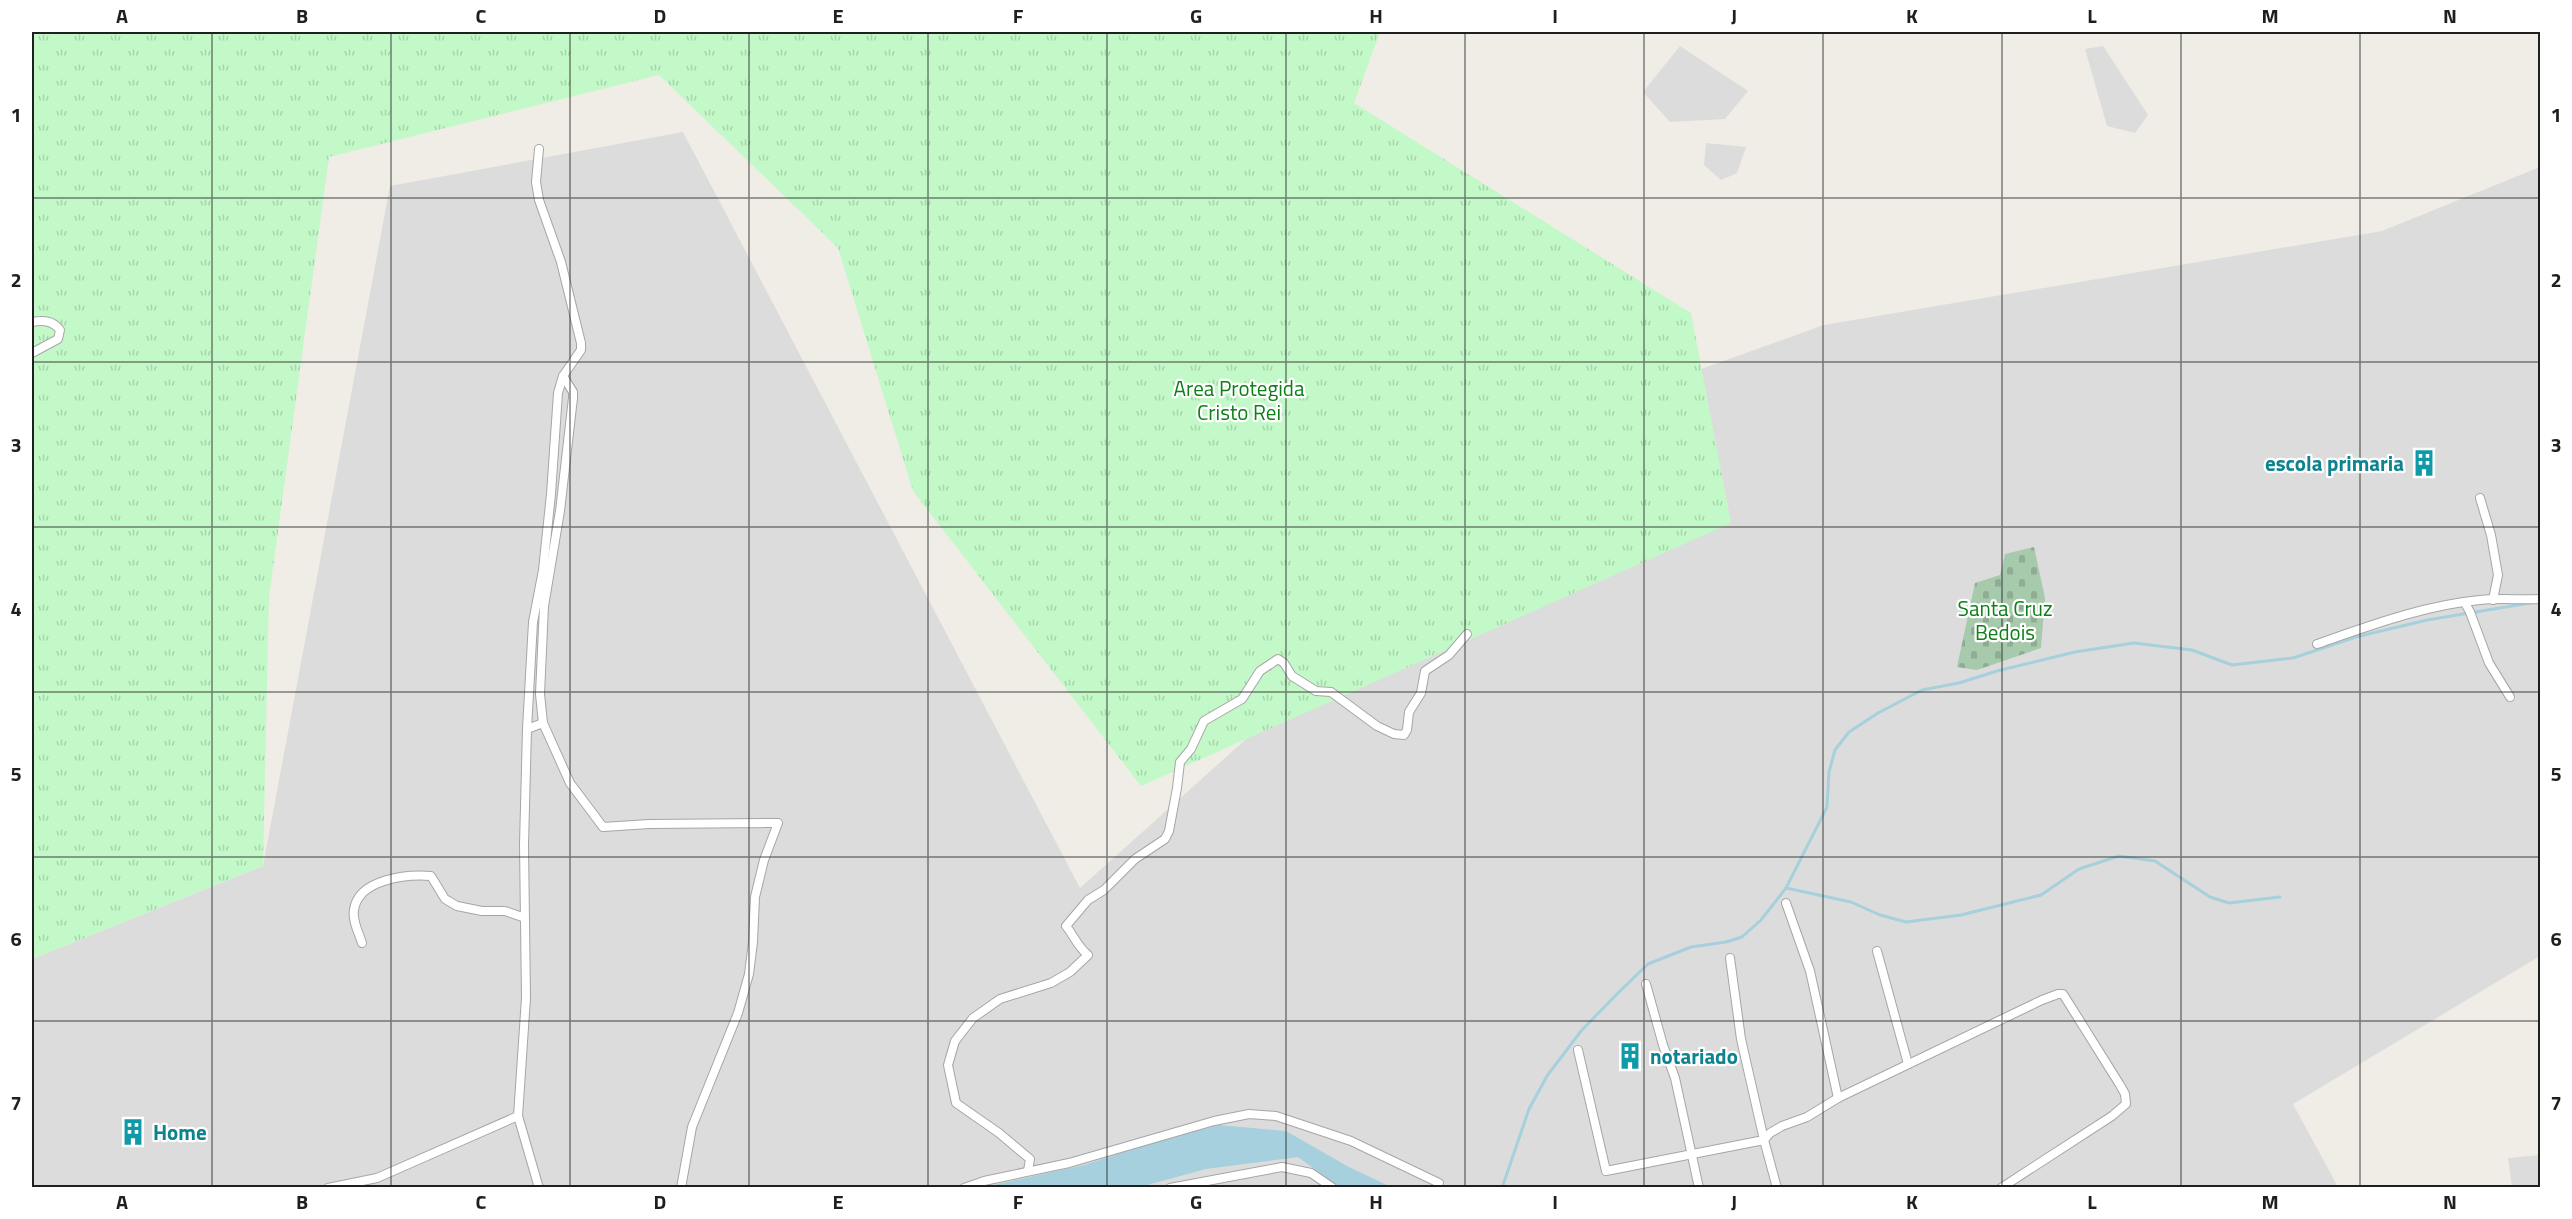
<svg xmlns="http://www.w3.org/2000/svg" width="2572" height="1219" font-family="'Titillium Web',sans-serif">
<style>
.residential{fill:#dddcdc}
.cemetery{fill:url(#cemetery-stones)}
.park{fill:url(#park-tufts)}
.water{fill:#a6d0dd}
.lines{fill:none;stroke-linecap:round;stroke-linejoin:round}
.stream{stroke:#a6d0dd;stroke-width:3}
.street-casing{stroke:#a6a6a6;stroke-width:10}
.street{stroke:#fff;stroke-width:8}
.grid{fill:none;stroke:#1f1f1f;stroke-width:1.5;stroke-opacity:0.55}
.labels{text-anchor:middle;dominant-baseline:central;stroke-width:4.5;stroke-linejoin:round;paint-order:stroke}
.park-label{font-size:21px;fill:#0c7f17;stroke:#fff}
.culture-label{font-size:21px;font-weight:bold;fill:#0d838f;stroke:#fff;text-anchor:start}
.neatline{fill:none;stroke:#1f1f1f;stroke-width:2}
.grid-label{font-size:20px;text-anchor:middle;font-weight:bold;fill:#1f1f1f}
</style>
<defs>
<pattern id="cemetery-stones" width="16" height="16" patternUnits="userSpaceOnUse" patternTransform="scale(1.5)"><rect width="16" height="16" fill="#a7c9ac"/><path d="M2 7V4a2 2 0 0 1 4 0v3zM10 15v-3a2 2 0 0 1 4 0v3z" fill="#8fac94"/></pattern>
<pattern id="park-tufts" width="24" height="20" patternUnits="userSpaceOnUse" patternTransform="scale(1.5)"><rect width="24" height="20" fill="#c3f9c8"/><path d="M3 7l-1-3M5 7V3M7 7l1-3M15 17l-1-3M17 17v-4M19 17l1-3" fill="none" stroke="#a7d5ab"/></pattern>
</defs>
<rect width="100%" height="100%" fill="#f0ede6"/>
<!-- residential -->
<g class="residential">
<polygon points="1680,46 1748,91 1725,119 1670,122 1643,92"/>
<polygon points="2103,46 2148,115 2135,133 2107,126 2085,49"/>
<polygon points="683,132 1080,888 1631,394 1824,325 2382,231 2540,167 2540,956 2293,1104 2338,1187 32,1188 32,959 263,866 390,186"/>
<polygon points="1706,143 1746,147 1737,173 1721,180 1704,165"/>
<polygon points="2540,1155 2540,1187 2512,1187 2508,1158"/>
</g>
<!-- cemetery -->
<polygon class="cemetery" points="2034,547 2045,598 2041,648 1977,670 1957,667 1975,583 2000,575 2005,554"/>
<!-- park -->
<polygon class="park" points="32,32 1380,32 1354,103 1691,313 1731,523 1141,786 913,491 838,248 659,75 329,157 269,597 263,866 32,959"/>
<!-- water -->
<polygon class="water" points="1219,1125 1286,1131 1347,1166 1391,1187 1339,1187 1298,1157 1206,1169 1140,1187 980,1188 1084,1165 1164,1139"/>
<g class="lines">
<!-- stream -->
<g class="stream">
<polyline points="1786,888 1851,902 1880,915 1906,922 1961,915 2041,895 2079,869 2119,856 2155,861 2210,897 2229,903 2280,897"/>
<polyline points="1502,1188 1529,1109 1547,1076 1581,1031 1618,993 1648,964 1691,947 1726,942 1742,937 1761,920 1786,888 1827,807 1829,772 1835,750 1849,732 1878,713 1922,690 1959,683 1997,671 2075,652 2134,643 2192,650 2232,665 2293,658 2356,637 2427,620 2530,603"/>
</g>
<defs>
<g id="street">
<path d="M32,322C43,320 52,320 60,330L58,339L32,353"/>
<polyline points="563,376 573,392 573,398 560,511 544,606 540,694 543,723 570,783 603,827 649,824 778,823 764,860 755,897 753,942 749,974 738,1013 692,1127 681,1188"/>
<polyline points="2480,498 2491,535 2498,575 2493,600"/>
<polyline points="2465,603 2470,612 2489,663 2510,697"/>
<path d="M2317,644C2369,626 2425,605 2480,600C2500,598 2520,600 2540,599"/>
<polyline points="527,729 533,622 543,570 551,494 558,393 563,376 581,350 581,343 561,262 539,200 536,182 539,149"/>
<polyline points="1786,903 1810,971 1838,1098"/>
<path d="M362,943C359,933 352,921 354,910C358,879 407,874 431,876L445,899L457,906L482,911H505L525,918"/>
<polyline points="1877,951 1908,1064"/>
<polyline points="1646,984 1663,1045 1675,1078 1699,1188"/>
<polyline points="1578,1050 1606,1171 1764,1140 1741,1039 1730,958"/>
<polyline points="518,1116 526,998 524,845 527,729 543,723"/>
<path d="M1028,1171L1030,1159L999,1133L956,1103L948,1065L955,1041L973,1018L1000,999L1051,983L1070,972L1088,955C1078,947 1074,936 1066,926L1088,900L1104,890L1135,859L1165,839L1169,831L1177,788L1180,762L1191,749L1204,721L1242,699L1260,671L1278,659L1284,663L1292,676L1316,691L1331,692L1377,726L1394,734L1404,735L1407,730L1409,712L1421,693L1425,671L1449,655L1467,634"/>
<polyline points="328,1188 377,1178 518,1116 539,1188"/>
<polyline points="964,1188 984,1181 1069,1163 1214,1121 1249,1114 1276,1116 1351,1141 1439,1183"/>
<polyline points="1170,1188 1282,1167 1311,1173 1333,1188"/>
<polyline points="1777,1188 1764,1140 1770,1133 1782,1126 1807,1117 1838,1098 2042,1000 2058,994 2063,994 2120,1085 2125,1094 2126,1104 2112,1116 2001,1188"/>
</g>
</defs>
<!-- street casing -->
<use href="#street" class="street-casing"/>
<!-- street -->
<use href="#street" class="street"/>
</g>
<!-- grid -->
<path class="grid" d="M212,32V1188M391,32V1188M570,32V1188M749,32V1188M928,32V1188M1107,32V1188M1286,32V1188M1465,32V1188M1644,32V1188M1823,32V1188M2002,32V1188M2181,32V1188M2360,32V1188M32,198H2540M32,362H2540M32,527H2540M32,692H2540M32,857H2540M32,1021H2540"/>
<!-- icons -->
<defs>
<symbol id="building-bare" viewBox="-9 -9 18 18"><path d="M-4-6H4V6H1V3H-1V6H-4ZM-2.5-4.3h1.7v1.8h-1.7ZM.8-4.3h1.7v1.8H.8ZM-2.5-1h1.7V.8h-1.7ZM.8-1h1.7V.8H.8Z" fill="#0f9aa8" stroke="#fff" stroke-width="2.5" paint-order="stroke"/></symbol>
</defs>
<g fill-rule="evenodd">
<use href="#building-bare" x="2405" y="444" width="38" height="38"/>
<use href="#building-bare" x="1611" y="1037" width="38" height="38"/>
<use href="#building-bare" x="114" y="1113" width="38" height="38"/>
</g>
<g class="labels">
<!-- park labels -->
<g class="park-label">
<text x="1239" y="388">Area Protegida<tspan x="1239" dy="24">Cristo Rei</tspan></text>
<text x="2005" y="608">Santa Cruz<tspan x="2005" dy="24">Bedois</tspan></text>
</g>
<!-- culture labels -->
<g class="culture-label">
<text x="2404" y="463" text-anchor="end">escola primaria</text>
<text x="1650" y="1056">notariado</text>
<text x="153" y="1132">Home</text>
</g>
</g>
<!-- border -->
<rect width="2572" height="1219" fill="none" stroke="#ffffff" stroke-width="66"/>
<rect x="33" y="33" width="2506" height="1153" class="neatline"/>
<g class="grid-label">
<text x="122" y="23">A</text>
<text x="302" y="23">B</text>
<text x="481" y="23">C</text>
<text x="660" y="23">D</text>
<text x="838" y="23">E</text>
<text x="1018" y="23">F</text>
<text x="1196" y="23">G</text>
<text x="1376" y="23">H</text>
<text x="1555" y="23">I</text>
<text x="1734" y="23">J</text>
<text x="1912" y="23">K</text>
<text x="2092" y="23">L</text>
<text x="2270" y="23">M</text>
<text x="2450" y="23">N</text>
<text x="16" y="122">1</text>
<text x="2556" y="122">1</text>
<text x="16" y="287">2</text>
<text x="2556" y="287">2</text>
<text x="16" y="452">3</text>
<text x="2556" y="452">3</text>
<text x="16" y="616">4</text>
<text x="2556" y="616">4</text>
<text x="16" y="781">5</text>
<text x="2556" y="781">5</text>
<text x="16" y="946">6</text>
<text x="2556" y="946">6</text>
<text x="16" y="1110">7</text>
<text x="2556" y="1110">7</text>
<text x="122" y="1209">A</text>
<text x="302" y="1209">B</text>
<text x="481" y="1209">C</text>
<text x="660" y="1209">D</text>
<text x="838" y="1209">E</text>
<text x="1018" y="1209">F</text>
<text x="1196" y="1209">G</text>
<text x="1376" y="1209">H</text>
<text x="1555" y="1209">I</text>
<text x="1734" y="1209">J</text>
<text x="1912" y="1209">K</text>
<text x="2092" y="1209">L</text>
<text x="2270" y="1209">M</text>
<text x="2450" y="1209">N</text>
</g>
</svg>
